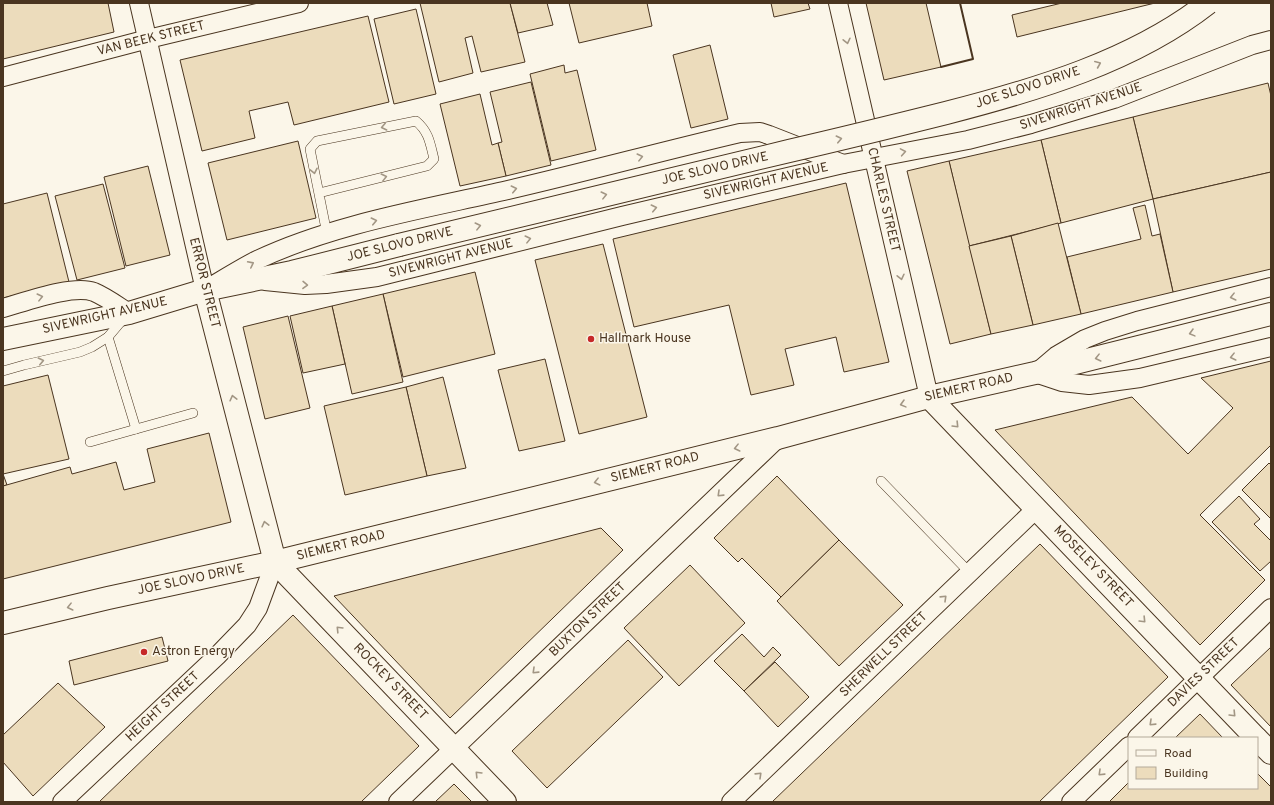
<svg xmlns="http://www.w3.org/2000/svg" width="1274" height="805" font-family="Overpass,sans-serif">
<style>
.building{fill:#ecdcbc;stroke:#4a3520}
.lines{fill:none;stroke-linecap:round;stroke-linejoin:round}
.service-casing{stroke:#4a3520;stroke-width:10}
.minor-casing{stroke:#4a3520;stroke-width:20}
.tertiary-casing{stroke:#4a3520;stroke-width:24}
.secondary-casing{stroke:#4a3520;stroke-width:24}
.service{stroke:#fbf6e9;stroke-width:9}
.minor{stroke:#fbf6e9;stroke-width:18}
.tertiary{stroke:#fbf6e9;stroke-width:22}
.secondary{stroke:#fbf6e9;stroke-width:22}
.secondary-bridge-casing{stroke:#4a3520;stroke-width:24;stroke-linecap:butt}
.secondary-bridge{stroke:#fbf6e9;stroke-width:22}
.wall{stroke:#4a3520;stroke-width:2}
.oneway{stroke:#a29684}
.poi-dot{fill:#c62828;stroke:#fbf6e9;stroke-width:1.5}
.labels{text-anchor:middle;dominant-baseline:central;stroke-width:3;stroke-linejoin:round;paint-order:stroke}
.street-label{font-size:13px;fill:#4a3520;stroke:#fbf6e9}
.poi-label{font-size:13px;fill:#4a3520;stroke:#fbf6e9;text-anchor:start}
</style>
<rect width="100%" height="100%" fill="#fbf6e9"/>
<!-- building -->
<g class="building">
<polygon points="3,3 108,3 114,32 3,59"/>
<polygon points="420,3 510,3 525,62 481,72 472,36 465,38 473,73 439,82"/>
<polygon points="510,3 547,3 553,25 518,33"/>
<polygon points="569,3 647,3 652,26 579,43"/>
<polygon points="771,3 808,3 810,9 774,17"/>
<polygon points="866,3 926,3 941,67 884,80"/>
<polygon points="1062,3 1155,3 1017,37 1012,15"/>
<polygon points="416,9 436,94 394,104 374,19"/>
<polygon points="368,16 389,102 294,125 288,102 249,111 255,138 202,151 180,60"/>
<polygon points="710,45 728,119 691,128 673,55"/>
<polygon points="564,65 565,73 577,70 596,150 551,161 530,74"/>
<polygon points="531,82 551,165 506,176 498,143 502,142 490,92"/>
<polygon points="1268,83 1271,96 1271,172 1153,199 1133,117"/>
<polygon points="480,94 492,145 498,143 506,176 460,186 440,104"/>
<polygon points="1133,117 1153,199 1061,223 1041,140"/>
<polygon points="1041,140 1061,223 969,246 949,161"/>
<polygon points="298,141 316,218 227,240 208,163"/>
<polygon points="949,161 991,334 950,344 907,171"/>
<polygon points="148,166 170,255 126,266 104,177"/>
<polygon points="1271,172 1271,269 1173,292 1153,199"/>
<polygon points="846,183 889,362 844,372 836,337 785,349 794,385 751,395 729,305 634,327 613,239"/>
<polygon points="103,184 125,268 77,280 55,196"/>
<polygon points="47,193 69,282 3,298 3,204"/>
<polygon points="1145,205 1152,236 1160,234 1173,292 1081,314 1067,257 1141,239 1133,208"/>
<polygon points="1058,223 1081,314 1033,325 1011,236"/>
<polygon points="1011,236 1033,325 991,334 969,246"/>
<polygon points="603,244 647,417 579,434 535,260"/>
<polygon points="475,272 495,354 403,377 383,294"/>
<polygon points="383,294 403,382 352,394 332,306"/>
<polygon points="332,306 345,364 303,373 290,316"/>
<polygon points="288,316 310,408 265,419 243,327"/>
<polygon points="545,359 565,441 519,451 498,370"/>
<polygon points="1271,361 1271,445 1200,515 1265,580 1200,645 995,430 1132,397 1188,454 1233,408 1201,378"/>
<polygon points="48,375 69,459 3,474 7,485 3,486 3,386"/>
<polygon points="443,377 466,468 427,476 406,387"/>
<polygon points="406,387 427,476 345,495 324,406"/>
<polygon points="209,433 231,522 3,579 3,486 70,467 72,474 116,462 124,490 155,482 147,449"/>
<polygon points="1269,463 1271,465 1271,519 1242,490"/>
<polygon points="777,476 839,540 781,597 742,558 738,562 714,538"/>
<polygon points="1239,496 1260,519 1254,524 1271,541 1271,561 1260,571 1212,522"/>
<polygon points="601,528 623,550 450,718 334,596"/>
<polygon points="839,540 903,605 839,666 777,601"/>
<polygon points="1040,544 1168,677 1039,802 772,802"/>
<polygon points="690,565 745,623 679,686 624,628"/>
<polygon points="293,615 419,746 361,802 99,802"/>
<polygon points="742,634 764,657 773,647 781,655 744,691 714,661"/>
<polygon points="162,637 168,661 74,685 69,661"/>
<polygon points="628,640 663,677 547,788 512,751"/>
<polygon points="1271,647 1271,727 1231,685"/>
<polygon points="775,662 809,697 778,727 744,691"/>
<polygon points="58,683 105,727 33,796 3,762 3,735"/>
<polygon points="1200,714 1223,738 1175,738"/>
<polygon points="1257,773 1271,787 1271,802 1109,802 1129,782 1129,788 1257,788"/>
<polygon points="454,784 472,802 435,802"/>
</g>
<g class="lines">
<defs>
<g id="service">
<path d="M319,193L427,166L434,159C430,143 429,132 416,121L317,141L310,149L327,234"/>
<polyline points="108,337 136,429"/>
<polyline points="3,371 24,365 80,352 92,347 108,337 124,318"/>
<polyline points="90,442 193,413"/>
<polyline points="881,481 970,573"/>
</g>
<g id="minor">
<path d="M139,3L205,290C222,280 238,270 255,261C332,224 425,209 508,190C586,172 663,151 740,133L760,132L769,135L843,164"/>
<polyline points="838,3 929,397"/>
<polyline points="3,77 148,39 299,3"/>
<polyline points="265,281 305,285 326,284 377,277 622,216 843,164 968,140 1031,124 1114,99 1252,45 1271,40"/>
<path d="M3,308C25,302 73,284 94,292C106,297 118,306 129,313"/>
<polyline points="1035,373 1062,382 1089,385 1140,378 1271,347"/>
<polyline points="1036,373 1056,356 1085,339 1105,331 1137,321 1271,287"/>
<polyline points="1137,738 1271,608"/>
<polyline points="62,802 217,656 247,625 258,608 275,562"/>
<polyline points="398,802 778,438"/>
<polyline points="731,802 1037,508"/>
<polyline points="1071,802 1129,746"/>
</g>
<g id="tertiary">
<polyline points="205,290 275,562 505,802"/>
<polyline points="929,397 1256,738"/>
<polyline points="1257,739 1271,753"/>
</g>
<g id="secondary">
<polyline points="3,339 129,313 205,290 292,272 399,245"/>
<polyline points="3,623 108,598 275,562 778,438 929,397 1035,373 1271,314"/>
</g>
</defs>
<!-- service casing -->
<use href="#service" class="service-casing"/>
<!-- minor casing -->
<use href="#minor" class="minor-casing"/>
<!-- tertiary casing -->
<use href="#tertiary" class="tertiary-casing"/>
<!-- secondary casing -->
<use href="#secondary" class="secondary-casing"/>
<!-- service -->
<use href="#service" class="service"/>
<!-- minor -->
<use href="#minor" class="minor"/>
<!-- tertiary -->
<use href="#tertiary" class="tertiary"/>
<!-- secondary -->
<use href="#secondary" class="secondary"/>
<defs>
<path id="secondary-bridge" d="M399,245C529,214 659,182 789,151C841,139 894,126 946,113C1036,90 1134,61 1208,3"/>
</defs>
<!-- secondary-bridge casing -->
<use href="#secondary-bridge" class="secondary-bridge-casing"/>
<!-- secondary-bridge -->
<use href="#secondary-bridge" class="secondary-bridge"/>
<!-- wall -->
<polyline class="wall" points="941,67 973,59 960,3"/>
</g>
<!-- one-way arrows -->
<defs><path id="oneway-chevron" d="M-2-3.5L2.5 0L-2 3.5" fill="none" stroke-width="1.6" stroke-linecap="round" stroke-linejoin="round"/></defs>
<g class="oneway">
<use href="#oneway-chevron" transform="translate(847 41) rotate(77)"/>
<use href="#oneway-chevron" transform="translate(1098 64) rotate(-23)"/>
<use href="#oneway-chevron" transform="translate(384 127) rotate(168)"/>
<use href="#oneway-chevron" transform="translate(839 139) rotate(-13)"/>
<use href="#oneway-chevron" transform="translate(903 152) rotate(-10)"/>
<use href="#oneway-chevron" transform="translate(640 157) rotate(-14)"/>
<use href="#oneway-chevron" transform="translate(314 171) rotate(78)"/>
<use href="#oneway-chevron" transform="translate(384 177) rotate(-14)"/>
<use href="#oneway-chevron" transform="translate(514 189) rotate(-13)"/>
<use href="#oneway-chevron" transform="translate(604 195) rotate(-14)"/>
<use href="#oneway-chevron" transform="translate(654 208) rotate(-13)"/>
<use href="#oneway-chevron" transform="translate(374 221) rotate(-13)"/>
<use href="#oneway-chevron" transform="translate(478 226) rotate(-14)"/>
<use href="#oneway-chevron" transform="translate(528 239) rotate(-14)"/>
<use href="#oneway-chevron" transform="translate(251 264) rotate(-27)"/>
<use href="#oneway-chevron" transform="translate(901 277) rotate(77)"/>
<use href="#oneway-chevron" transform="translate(305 285) rotate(1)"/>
<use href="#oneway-chevron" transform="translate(40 297) rotate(-14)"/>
<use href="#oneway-chevron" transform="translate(1233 297) rotate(166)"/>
<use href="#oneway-chevron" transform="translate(1192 333) rotate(165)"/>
<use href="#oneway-chevron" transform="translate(1233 357) rotate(166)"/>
<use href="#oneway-chevron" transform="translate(1098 358) rotate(166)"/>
<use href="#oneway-chevron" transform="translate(41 361) rotate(-13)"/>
<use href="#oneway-chevron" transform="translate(233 398) rotate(-104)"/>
<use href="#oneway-chevron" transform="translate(903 404) rotate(165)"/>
<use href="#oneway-chevron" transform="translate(956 425) rotate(46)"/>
<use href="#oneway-chevron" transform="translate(737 448) rotate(166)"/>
<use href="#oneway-chevron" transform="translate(597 482) rotate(166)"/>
<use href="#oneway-chevron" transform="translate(720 494) rotate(136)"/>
<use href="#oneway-chevron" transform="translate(265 524) rotate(-104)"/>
<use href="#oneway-chevron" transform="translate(944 598) rotate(-44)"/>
<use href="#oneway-chevron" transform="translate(70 607) rotate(166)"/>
<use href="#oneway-chevron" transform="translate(1143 620) rotate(46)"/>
<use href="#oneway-chevron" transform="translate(339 629) rotate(-134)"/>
<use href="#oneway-chevron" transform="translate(535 671) rotate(136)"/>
<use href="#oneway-chevron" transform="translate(1233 714) rotate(46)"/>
<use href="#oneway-chevron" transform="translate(1152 723) rotate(136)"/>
<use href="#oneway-chevron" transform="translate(1101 773) rotate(136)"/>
<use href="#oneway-chevron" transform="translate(478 774) rotate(-134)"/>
<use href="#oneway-chevron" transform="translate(759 775) rotate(-44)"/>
</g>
<!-- markers -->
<g class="poi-dot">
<circle cx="591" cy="339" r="4"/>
<circle cx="144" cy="652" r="4"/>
</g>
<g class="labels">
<!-- street labels -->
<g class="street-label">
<text transform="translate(151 39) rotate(-14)">VAN BEEK STREET</text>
<text transform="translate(1028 88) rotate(-18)">JOE SLOVO DRIVE</text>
<text transform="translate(1081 107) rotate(-18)">SIVEWRIGHT AVENUE</text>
<text transform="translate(715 169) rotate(-13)">JOE SLOVO DRIVE</text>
<text transform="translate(766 182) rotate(-13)">SIVEWRIGHT AVENUE</text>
<text transform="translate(883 200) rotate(77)">CHARLES STREET</text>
<text transform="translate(400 245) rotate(-14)">JOE SLOVO DRIVE</text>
<text transform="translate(451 259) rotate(-14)">SIVEWRIGHT AVENUE</text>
<text transform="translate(204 283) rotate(76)">ERROR STREET</text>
<text transform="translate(105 316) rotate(-13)">SIVEWRIGHT AVENUE</text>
<text transform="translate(969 388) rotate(-13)">SIEMERT ROAD</text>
<text transform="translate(655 468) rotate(-14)">SIEMERT ROAD</text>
<text transform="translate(341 546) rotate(-14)">SIEMERT ROAD</text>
<text transform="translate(1093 567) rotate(46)">MOSELEY STREET</text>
<text transform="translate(191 580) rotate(-12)">JOE SLOVO DRIVE</text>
<text transform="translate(588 620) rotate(-44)">BUXTON STREET</text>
<text transform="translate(884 655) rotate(-44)">SHERWELL STREET</text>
<text transform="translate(1204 673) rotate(-44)">DAVIES STREET</text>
<text transform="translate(390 682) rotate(46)">ROCKEY STREET</text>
<text transform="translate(163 707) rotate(-43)">HEIGHT STREET</text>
</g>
<!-- poi labels -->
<g class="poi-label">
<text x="599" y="339">Hallmark House</text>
<text x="152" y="652">Astron Energy</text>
</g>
</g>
<!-- border -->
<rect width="1274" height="805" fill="none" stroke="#4a3520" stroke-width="8"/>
<!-- legend -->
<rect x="1128" y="737" width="130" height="52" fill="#fbf6e9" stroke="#b4a999"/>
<rect x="1136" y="750" width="20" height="6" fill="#fbf6e9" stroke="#b4a999"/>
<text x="1164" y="757" font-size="12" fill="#4a3520">Road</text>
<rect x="1136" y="767" width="20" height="12" fill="#ecdcbc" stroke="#b4a999"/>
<text x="1164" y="777" font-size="12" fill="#4a3520">Building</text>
</svg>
